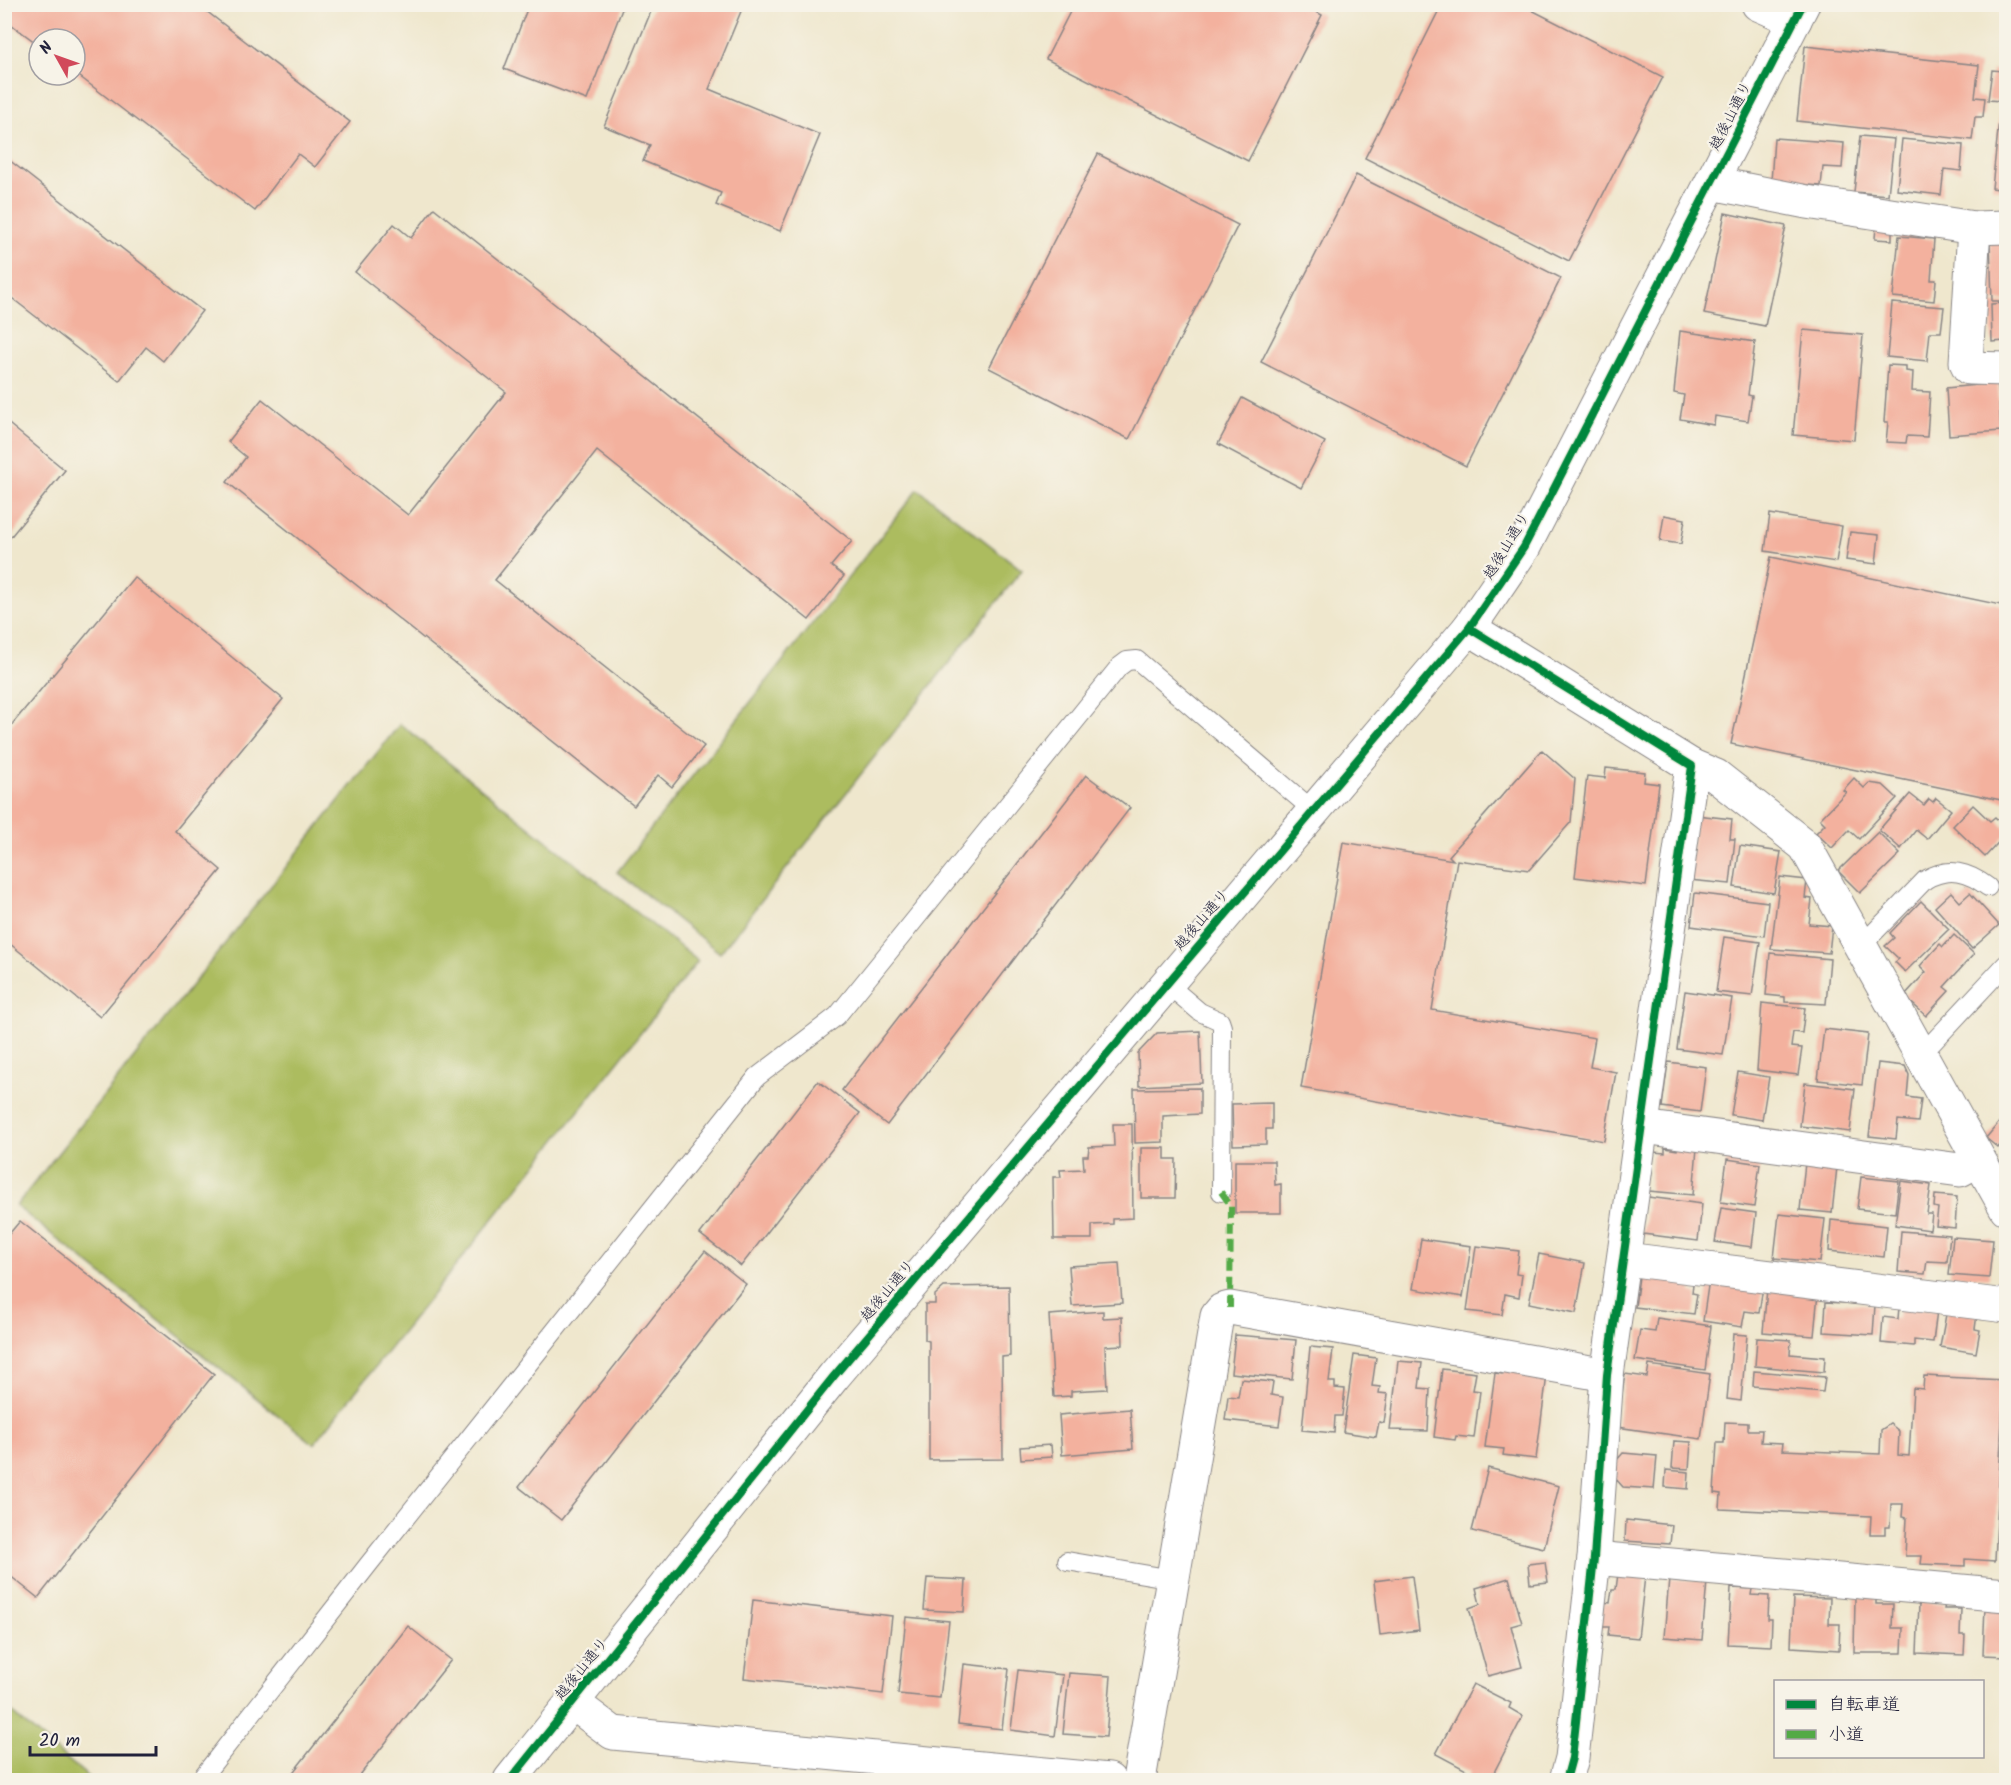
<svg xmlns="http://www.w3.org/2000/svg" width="2011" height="1785" font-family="Kalam,'Klee One',sans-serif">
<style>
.green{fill:#acbc5f;stroke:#676f4d;stroke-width:1.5}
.building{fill:#f3b19e}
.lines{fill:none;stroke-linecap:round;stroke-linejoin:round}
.lane-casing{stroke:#888484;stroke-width:20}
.street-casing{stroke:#888484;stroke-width:35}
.secondary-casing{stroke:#888484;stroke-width:35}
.lane{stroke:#fff;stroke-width:18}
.street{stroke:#fff;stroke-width:33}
.secondary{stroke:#fff;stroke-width:33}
.quiet{stroke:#53aa46;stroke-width:6;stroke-dasharray:12 6;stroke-linecap:butt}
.cycleway-casing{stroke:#f7f3e8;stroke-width:11}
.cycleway{stroke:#00873e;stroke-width:8}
.labels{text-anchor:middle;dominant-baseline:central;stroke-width:4.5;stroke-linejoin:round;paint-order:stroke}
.street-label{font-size:15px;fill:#22223b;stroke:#f7f3e8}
</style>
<rect width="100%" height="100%" fill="#f7f3e8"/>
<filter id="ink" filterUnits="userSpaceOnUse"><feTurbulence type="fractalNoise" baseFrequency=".0167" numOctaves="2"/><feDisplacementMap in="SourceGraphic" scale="12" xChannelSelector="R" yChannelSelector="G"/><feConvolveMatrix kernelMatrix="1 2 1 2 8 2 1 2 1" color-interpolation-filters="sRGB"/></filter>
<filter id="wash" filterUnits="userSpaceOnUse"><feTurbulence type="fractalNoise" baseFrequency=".008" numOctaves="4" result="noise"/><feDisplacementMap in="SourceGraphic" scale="24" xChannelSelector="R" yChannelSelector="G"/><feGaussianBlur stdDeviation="1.35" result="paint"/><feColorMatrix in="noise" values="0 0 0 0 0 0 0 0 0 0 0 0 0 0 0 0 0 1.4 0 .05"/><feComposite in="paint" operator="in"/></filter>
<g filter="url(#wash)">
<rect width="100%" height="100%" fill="#efe7cd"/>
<!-- green -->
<g class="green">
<polygon points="918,489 1022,570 720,953 617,872"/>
<polygon points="400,724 698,961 314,1444 16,1206"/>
<polygon points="4,1707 5,1707 92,1780 5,1780"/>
</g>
<g id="blocks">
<!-- building -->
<g class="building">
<polygon points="4,4 197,4 350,122 315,167 298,154 255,211 75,73 75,39 39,39 39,45 4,19"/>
<polygon points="529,4 624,4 587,100 504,69"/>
<polygon points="654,4 744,4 709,89 820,135 780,231 716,205 721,193 643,161 650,145 604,126"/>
<polygon points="1074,4 1302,4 1322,15 1248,161 1046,59"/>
<polygon points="1442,4 1520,4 1663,77 1569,261 1365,158"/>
<polygon points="1805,46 1979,65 1975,97 1985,98 1983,117 1975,117 1972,140 1797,121"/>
<polygon points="2005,52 2006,52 2006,190 1992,188 2001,101 1988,100 1992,70 2003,71"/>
<polygon points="1860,136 1894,139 1888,195 1854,192"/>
<polygon points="1774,138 1844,143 1842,168 1823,167 1821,186 1771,182"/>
<polygon points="1902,139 1963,145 1961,171 1944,169 1941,195 1897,190"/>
<polygon points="1098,154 1238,225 1129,439 989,368"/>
<polygon points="4,156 202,311 163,361 146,347 119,381 4,292"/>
<polygon points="1356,175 1561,278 1466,466 1261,362"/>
<polygon points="434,208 852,541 831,566 844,576 809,620 597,451 495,580 704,746 672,787 658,775 634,806 227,482 246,457 228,442 262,399 408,515 506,392 355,272 394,224 411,238"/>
<polygon points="1725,213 1786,226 1765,326 1704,314"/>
<polygon points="1876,226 1892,227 1892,240 1875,239"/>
<polygon points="1899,236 1934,239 1931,280 1936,280 1934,301 1893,297"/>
<polygon points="2006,239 2006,301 1992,301 1990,240"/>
<polygon points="1892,303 1944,307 1941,332 1930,332 1927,361 1887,357"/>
<polygon points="2006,303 2006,341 1992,342 1991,304"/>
<polygon points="1803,330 1863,335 1854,440 1793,435"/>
<polygon points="1680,331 1755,342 1748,395 1752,396 1748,421 1715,416 1714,425 1680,419 1684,395 1674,393"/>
<polygon points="1888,365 1906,366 1906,371 1913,372 1912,391 1930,392 1927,437 1907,436 1906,443 1886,442 1888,422 1884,422"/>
<polygon points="1998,383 2001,431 1949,435 1946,388"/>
<polygon points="1242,398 1325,442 1301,488 1218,444"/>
<polygon points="4,420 65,470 4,545"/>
<polygon points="1770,514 1842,526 1836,562 1765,551"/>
<polygon points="1664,515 1685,519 1681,544 1660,541"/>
<polygon points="1850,532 1879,535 1876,564 1846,560"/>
<polygon points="1771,557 2006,606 2006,801 1731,744"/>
<polygon points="134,577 283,699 175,831 221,870 100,1017 4,939 4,734"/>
<polygon points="1542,750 1575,779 1571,822 1529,870 1457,860 1432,1010 1595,1038 1590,1067 1616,1072 1604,1141 1301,1088 1343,842 1453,860 1449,856"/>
<polygon points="1606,768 1645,772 1644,782 1659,784 1646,886 1575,877 1587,776 1605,778"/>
<polygon points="1086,775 1130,808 887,1125 842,1090"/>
<polygon points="1854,778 1864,788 1869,783 1883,785 1897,798 1859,839 1849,830 1832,848 1816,833 1825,824 1820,819 1846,792 1843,790"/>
<polygon points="1910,794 1924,805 1929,799 1933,802 1936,798 1951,810 1927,839 1916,830 1901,849 1879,830"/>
<polygon points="1973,805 1990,821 1995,817 2006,828 2006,834 1985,857 1953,826"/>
<polygon points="1696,815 1732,819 1730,839 1735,839 1730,884 1689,880"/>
<polygon points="1878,832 1900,854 1860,893 1838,871"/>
<polygon points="1740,846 1781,852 1774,893 1734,887"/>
<polygon points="1780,877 1807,880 1805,898 1812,899 1809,924 1832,926 1829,953 1771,949"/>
<polygon points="1951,892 1960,902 1970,893 1999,925 1972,949 1935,907"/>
<polygon points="1695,893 1768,902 1764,936 1691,926"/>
<polygon points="1921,901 1949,929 1905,972 1895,962 1899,959 1885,946 1894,938 1890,933"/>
<polygon points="1954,935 1974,954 1944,987 1949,991 1926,1016 1904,996 1926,972 1920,966 1940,944 1943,947"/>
<polygon points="1724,937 1760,942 1752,996 1716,992"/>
<polygon points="1770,953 1830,959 1826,1004 1785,1002 1785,997 1766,995"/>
<polygon points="1685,991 1732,998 1723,1055 1677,1049"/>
<polygon points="1762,1003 1805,1008 1802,1033 1793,1032 1791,1047 1802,1048 1798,1075 1757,1070"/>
<polygon points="1824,1029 1868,1034 1862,1085 1818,1080"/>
<polygon points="1200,1031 1202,1083 1139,1086 1138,1053 1157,1033"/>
<polygon points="1668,1062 1706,1067 1700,1112 1662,1107"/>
<polygon points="1878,1063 1905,1066 1909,1075 1907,1097 1921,1099 1918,1122 1898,1120 1896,1139 1869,1136"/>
<polygon points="1738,1072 1769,1077 1762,1120 1731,1115"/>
<polygon points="818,1081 860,1113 741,1266 700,1234"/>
<polygon points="1805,1083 1855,1089 1850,1132 1800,1126"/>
<polygon points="1200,1088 1200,1114 1163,1116 1163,1142 1135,1143 1134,1089"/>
<polygon points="1272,1103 1272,1129 1266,1129 1266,1144 1233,1145 1232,1104"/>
<polygon points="2006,1114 2006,1150 2001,1144 1998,1148 1986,1138"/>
<polygon points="1113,1124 1132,1124 1133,1218 1113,1219 1113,1224 1092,1225 1092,1239 1054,1239 1053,1177 1061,1177 1060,1170 1084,1169 1083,1156 1088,1156 1089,1147 1114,1146"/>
<polygon points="1678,1146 1697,1148 1693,1195 1649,1191 1653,1152 1665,1153 1665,1148 1677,1150"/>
<polygon points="1141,1148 1165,1148 1165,1159 1176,1159 1175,1198 1141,1198"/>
<polygon points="1727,1159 1760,1164 1754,1207 1721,1202"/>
<polygon points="1235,1161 1274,1161 1275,1185 1281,1184 1281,1213 1235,1213"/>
<polygon points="1805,1163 1837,1167 1832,1213 1800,1210"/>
<polygon points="1861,1177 1899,1181 1895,1213 1857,1209"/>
<polygon points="1901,1181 1931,1185 1927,1214 1932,1214 1930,1230 1895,1225"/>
<polygon points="1935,1195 1957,1197 1955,1228 1936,1226 1938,1208 1934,1207"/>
<polygon points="1648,1197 1702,1204 1698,1241 1643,1234"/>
<polygon points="1721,1208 1756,1213 1752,1247 1715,1242"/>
<polygon points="1779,1214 1825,1219 1820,1262 1774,1258"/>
<polygon points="1831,1220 1887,1226 1884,1257 1829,1251"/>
<polygon points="20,1221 214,1374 38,1598 4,1571 4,1240"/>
<polygon points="1901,1231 1950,1235 1947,1262 1927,1261 1925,1274 1898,1272"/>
<polygon points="1953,1237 1993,1240 1989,1278 1949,1275"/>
<polygon points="1421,1239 1471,1246 1463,1297 1413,1289"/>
<polygon points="1476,1246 1519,1251 1516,1274 1522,1275 1519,1297 1505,1294 1502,1315 1467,1311"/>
<polygon points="705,1251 746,1284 561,1520 519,1487"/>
<polygon points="1539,1254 1585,1263 1576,1313 1529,1303"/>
<polygon points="1119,1263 1122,1303 1072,1306 1069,1266"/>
<polygon points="1640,1269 1694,1275 1692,1293 1697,1294 1694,1314 1635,1307"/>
<polygon points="1709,1279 1763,1287 1759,1313 1745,1311 1742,1327 1703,1321"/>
<polygon points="1009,1286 1010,1356 1002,1357 1003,1459 929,1460 929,1341 925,1340 925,1304 935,1304 935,1295 944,1287"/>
<polygon points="1767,1289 1818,1293 1814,1336 1763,1332"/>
<polygon points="1826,1302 1875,1305 1873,1335 1824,1332"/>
<polygon points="1899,1307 1937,1310 1933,1342 1914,1340 1914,1346 1881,1343 1883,1317 1898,1319"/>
<polygon points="1947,1309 1977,1314 1975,1329 1980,1330 1976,1353 1940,1347"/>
<polygon points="1103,1311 1103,1318 1122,1317 1123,1345 1105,1346 1107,1389 1071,1391 1071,1396 1054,1397 1049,1315"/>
<polygon points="1657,1318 1711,1326 1705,1370 1635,1360 1640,1330 1655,1332"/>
<polygon points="1733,1334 1747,1335 1741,1401 1727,1399"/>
<polygon points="1235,1335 1296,1340 1292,1379 1231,1373"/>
<polygon points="1757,1338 1791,1340 1790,1354 1825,1357 1824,1372 1755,1366"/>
<polygon points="1310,1347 1333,1349 1329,1382 1335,1382 1335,1388 1345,1389 1342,1416 1335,1416 1334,1433 1302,1430"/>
<polygon points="1354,1355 1376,1358 1372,1386 1380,1387 1379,1393 1388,1394 1384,1423 1379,1422 1376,1437 1343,1432"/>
<polygon points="1398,1361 1422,1363 1419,1388 1430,1389 1428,1431 1390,1430"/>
<polygon points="1649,1365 1710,1374 1701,1439 1617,1427 1625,1374 1647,1377"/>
<polygon points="1442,1369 1476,1373 1473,1390 1480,1391 1474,1438 1456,1436 1455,1440 1434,1437"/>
<polygon points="1503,1369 1547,1375 1536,1459 1503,1455 1504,1449 1485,1447 1495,1373 1502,1374"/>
<polygon points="1754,1371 1825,1377 1823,1392 1753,1386"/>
<polygon points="1924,1376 2004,1380 1995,1561 1965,1559 1965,1566 1921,1564 1922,1556 1905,1556 1907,1518 1902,1517 1903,1504 1891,1504 1890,1527 1885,1527 1885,1534 1870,1534 1871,1516 1720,1509 1721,1494 1714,1493 1717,1443 1724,1443 1725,1422 1748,1423 1748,1430 1762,1430 1761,1442 1783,1443 1782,1450 1880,1454 1881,1430 1890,1424 1899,1431 1898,1455 1909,1456 1913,1388 1923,1389"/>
<polygon points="1241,1379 1273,1382 1271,1395 1283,1397 1279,1426 1225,1420 1228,1396 1238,1397"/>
<polygon points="1130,1409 1133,1449 1062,1455 1059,1415"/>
<polygon points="1674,1441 1691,1442 1689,1469 1672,1468"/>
<polygon points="1051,1445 1052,1457 1021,1459 1020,1447"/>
<polygon points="1623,1453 1657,1456 1654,1489 1623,1487 1615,1478 1616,1461"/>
<polygon points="1488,1468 1559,1486 1544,1548 1472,1531"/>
<polygon points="1666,1470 1689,1472 1688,1489 1665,1487"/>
<polygon points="1626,1520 1672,1525 1670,1544 1625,1541"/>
<polygon points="1545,1562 1548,1582 1530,1584 1528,1564"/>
<polygon points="1618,1574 1645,1576 1638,1638 1608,1635 1609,1627 1600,1627 1603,1602 1610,1603 1612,1589 1616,1589"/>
<polygon points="1412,1576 1419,1630 1380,1635 1374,1581"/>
<polygon points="927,1578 966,1580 964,1612 924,1610"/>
<polygon points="1509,1578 1522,1623 1511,1626 1522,1667 1488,1676 1469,1608 1480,1604 1476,1588"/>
<polygon points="1669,1579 1707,1581 1702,1640 1664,1637"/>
<polygon points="1731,1588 1752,1589 1751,1595 1769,1596 1768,1619 1772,1619 1771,1646 1728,1644"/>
<polygon points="1793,1597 1830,1598 1829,1624 1840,1624 1839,1650 1791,1647"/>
<polygon points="1855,1597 1876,1597 1876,1604 1893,1604 1892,1628 1903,1628 1902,1653 1854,1653"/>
<polygon points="753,1600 892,1616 883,1694 744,1678"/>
<polygon points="1919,1603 1945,1603 1944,1609 1961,1609 1960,1635 1965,1635 1964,1655 1917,1653"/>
<polygon points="1985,1606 2006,1606 2006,1656 1983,1655"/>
<polygon points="906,1617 949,1621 940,1698 898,1694"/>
<polygon points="408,1626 451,1660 356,1780 287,1780"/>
<polygon points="964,1664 1009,1669 1002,1729 958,1724"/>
<polygon points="1018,1670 1063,1675 1055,1736 1011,1730"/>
<polygon points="1069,1673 1111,1676 1106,1737 1063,1734"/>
<polygon points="1473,1684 1511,1703 1509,1708 1523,1716 1490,1780 1472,1780 1467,1778 1470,1772 1436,1754"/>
</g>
</g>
</g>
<g filter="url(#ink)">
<use href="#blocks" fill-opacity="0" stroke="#888484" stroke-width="1.5"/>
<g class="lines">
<defs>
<g id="lane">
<path d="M1861,946L1925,880C1949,866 1968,872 1988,887"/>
<polyline points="1166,983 1200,1012 1220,1021 1222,1027 1221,1192"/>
<polyline points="1921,1055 2006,964"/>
<polyline points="1067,1561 1173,1579"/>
<polyline points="200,1780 368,1565 757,1077 837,1016 1119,667 1127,661 1137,660 1315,812"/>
</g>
<g id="street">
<polyline points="1712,183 1807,202 1974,228 2006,227"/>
<polyline points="1974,228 1966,362 1969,368 2006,369"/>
<polyline points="1469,628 1692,766 1607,1375 1594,1558 1572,1758 1566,1780"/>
<polyline points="1692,766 1716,776 1805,846 2006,1208"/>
<polyline points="1643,1127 1960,1170 1979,1160"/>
<polyline points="1625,1259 2006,1306"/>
<polyline points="1594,1558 2006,1595"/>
<polyline points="573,1703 613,1733 1109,1780"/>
<polyline points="1139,1780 1217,1316 1222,1310 1230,1308 1607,1375"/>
</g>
<g id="secondary">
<polyline points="1758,4 1795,20"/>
<polyline points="510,1780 834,1376 1469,628 1524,547 1803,4"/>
</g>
</defs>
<!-- lane casing -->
<use href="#lane" class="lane-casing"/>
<!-- street casing -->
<use href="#street" class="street-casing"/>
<!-- secondary casing -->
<use href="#secondary" class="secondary-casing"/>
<!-- lane -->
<use href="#lane" class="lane"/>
<!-- street -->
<use href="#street" class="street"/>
<!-- secondary -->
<use href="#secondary" class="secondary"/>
<!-- quiet -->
<polyline class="quiet" points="1221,1192 1231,1206 1230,1308"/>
<defs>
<g id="cycleway">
<polyline points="1469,628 1692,766 1607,1375 1594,1558 1572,1758 1566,1780"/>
<polyline points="510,1780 834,1376 1469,628 1524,547 1803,4"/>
</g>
</defs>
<!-- cycleway casing -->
<use href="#cycleway" class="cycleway-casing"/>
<!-- cycleway -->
<use href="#cycleway" class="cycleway"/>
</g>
</g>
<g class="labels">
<!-- street labels -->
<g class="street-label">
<text transform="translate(1731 116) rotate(-63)">越後山通り</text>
<text transform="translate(1507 546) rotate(-59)">越後山通り</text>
<text transform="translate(1202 920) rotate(-49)">越後山通り</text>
<text transform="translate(888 1291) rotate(-50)">越後山通り</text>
<text transform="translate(582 1669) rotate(-51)">越後山通り</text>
</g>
</g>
<!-- margin -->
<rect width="2011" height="1785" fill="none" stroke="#f7f3e8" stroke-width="24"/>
<!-- legend -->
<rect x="1774" y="1680" width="210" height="78" fill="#f7f3e8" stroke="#a29fa3" stroke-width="1.5"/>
<rect x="1786" y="1700" width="30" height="9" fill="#00873e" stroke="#a29fa3" stroke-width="1.5"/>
<text x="1828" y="1710" font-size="18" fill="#22223b">自転車道</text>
<rect x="1786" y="1730" width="30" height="9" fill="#53aa46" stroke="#a29fa3" stroke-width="1.5"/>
<text x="1828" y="1740" font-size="18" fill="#22223b">小道</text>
<!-- north arrow -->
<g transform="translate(57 57) rotate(310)"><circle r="28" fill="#f7f3e8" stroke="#a29fa3" stroke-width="1.5"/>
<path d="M0-4.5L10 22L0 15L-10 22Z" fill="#d1495b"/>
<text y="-9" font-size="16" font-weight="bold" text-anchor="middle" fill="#22223b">N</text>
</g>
<!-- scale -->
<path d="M30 1746v9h126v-9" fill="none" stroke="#22223b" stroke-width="3"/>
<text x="39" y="1746" font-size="18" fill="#22223b" stroke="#f7f3e8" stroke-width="4.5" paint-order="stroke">20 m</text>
</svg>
